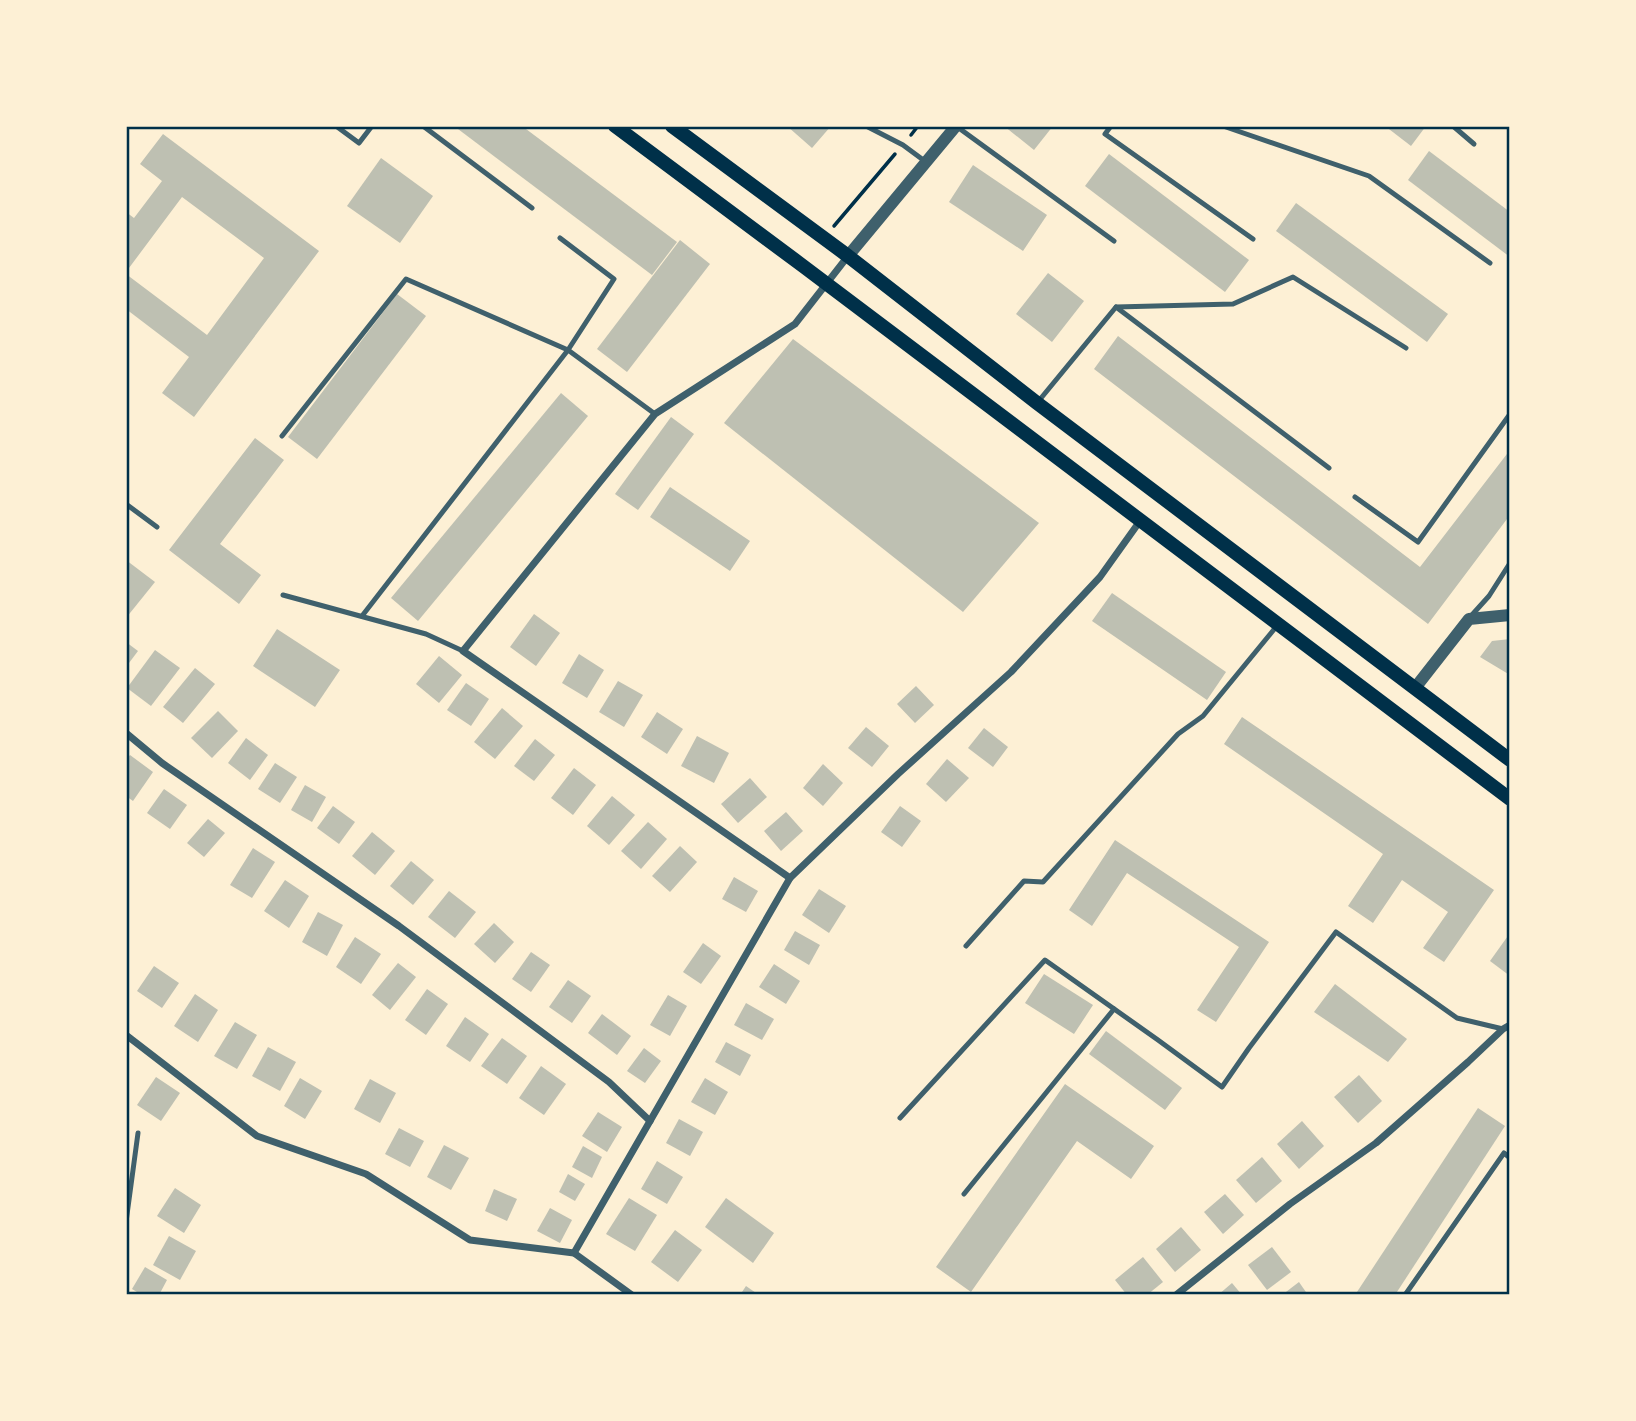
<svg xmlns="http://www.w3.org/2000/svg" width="1636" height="1421" font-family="Mulish,sans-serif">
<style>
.building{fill:#bec0b2}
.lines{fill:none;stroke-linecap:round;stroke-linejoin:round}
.path{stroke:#003049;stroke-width:3.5}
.service{stroke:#3f606c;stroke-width:5}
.minor{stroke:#3f606c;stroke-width:7}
.tertiary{stroke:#3f606c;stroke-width:12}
.secondary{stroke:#003049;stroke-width:14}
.neatline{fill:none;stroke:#003049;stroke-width:2.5}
</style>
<rect width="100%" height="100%" fill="#fdf0d5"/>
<!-- building -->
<g class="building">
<polygon points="454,126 522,126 677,242 652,275"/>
<polygon points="787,126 831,126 812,148"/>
<polygon points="1004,126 1053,126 1034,150"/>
<polygon points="1385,126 1426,126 1411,146"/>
<polygon points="163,134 319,251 194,417 162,393 189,357 126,309 126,274 207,335 264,258 182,197 126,272 126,212 134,218 162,181 140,164"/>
<polygon points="1429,151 1510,212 1510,257 1408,180"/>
<polygon points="1109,154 1249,260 1225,292 1085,186"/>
<polygon points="381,158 433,196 400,243 347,206"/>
<polygon points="973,165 1047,215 1023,251 949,202"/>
<polygon points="1296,203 1448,314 1427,342 1276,231"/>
<polygon points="680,240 710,264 627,372 597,349"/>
<polygon points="1048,273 1084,301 1052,342 1016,314"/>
<polygon points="397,294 426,316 317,459 288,437"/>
<polygon points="1118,336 1420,567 1510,450 1510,515 1428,624 1094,369"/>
<polygon points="793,339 1039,523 963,612 724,423"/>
<polygon points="561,393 588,416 418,621 391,598"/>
<polygon points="671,417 694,434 638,510 615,494"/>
<polygon points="255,438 284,460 220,544 261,575 239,604 169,550"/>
<polygon points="670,487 750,541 730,571 650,517"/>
<polygon points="126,560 155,582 126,618"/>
<polygon points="1112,593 1226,672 1207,700 1092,621"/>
<polygon points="534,614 560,633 536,666 510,647"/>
<polygon points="277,629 340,670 315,707 253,666"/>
<polygon points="1510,639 1510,675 1480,657 1492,641"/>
<polygon points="126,642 138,651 126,667"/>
<polygon points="155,650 180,668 151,706 127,688"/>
<polygon points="579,654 604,670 587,698 562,683"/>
<polygon points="439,656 462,675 439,703 416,684"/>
<polygon points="195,668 215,684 183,723 163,707"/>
<polygon points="618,681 643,695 624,727 599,712"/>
<polygon points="466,683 489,699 471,726 447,710"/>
<polygon points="916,686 934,705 915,723 897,704"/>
<polygon points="502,708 523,726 495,759 474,742"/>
<polygon points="218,711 238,731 212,758 191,738"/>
<polygon points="657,712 683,729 667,754 641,737"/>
<polygon points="1242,717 1494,890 1444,962 1423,948 1448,912 1402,880 1373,923 1348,906 1383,854 1224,744"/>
<polygon points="866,727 889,746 872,767 848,748"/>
<polygon points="984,728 1008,747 993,767 968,748"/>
<polygon points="697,736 729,753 714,783 681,766"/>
<polygon points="246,738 268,755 250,780 228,763"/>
<polygon points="535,739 555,755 534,781 514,766"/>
<polygon points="130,755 153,772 133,801 126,796 126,760"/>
<polygon points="947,759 969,778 946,802 926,784"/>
<polygon points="275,763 297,777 280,803 258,789"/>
<polygon points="823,764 843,783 823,806 803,788"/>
<polygon points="574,768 596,785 573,815 551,798"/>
<polygon points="750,778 767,797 738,823 721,804"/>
<polygon points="305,785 326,797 312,822 291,810"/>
<polygon points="164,789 187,805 170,829 147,813"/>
<polygon points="612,796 635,815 609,845 587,826"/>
<polygon points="333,806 355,822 339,844 317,828"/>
<polygon points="900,806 921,821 902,847 881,832"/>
<polygon points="786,812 803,831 781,851 764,831"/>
<polygon points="208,819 225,833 204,857 187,843"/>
<polygon points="648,822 667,839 641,869 621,851"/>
<polygon points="372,832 395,851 375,875 352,856"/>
<polygon points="1115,840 1269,942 1216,1022 1197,1010 1239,947 1127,873 1092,926 1069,910"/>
<polygon points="680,846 697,862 670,892 652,876"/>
<polygon points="253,848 275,862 252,898 230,885"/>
<polygon points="411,861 434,880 413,905 390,886"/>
<polygon points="734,877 758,891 746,912 722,899"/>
<polygon points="285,880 309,896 289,928 264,911"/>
<polygon points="819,889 846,906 829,933 802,915"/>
<polygon points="449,891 476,912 455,938 428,917"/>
<polygon points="318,912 343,925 327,956 302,942"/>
<polygon points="494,923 514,942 495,963 474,944"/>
<polygon points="795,931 820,945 809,965 784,950"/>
<polygon points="1510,933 1510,976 1490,961"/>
<polygon points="355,937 381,954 361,984 336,967"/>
<polygon points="703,943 721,956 701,984 683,972"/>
<polygon points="531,952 550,965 531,992 512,979"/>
<polygon points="398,963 416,977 390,1010 372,995"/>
<polygon points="774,964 800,981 786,1004 759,987"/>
<polygon points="154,966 179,983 162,1008 137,991"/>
<polygon points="1044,974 1093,1005 1074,1034 1025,1003"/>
<polygon points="568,980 591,996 572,1023 549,1007"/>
<polygon points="1335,984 1407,1039 1388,1062 1314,1012"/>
<polygon points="427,989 448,1004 426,1035 405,1020"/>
<polygon points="195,994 218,1010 198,1042 174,1026"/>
<polygon points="668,995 687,1006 670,1036 650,1025"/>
<polygon points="746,1003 774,1019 762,1040 734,1025"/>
<polygon points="602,1014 631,1036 617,1055 588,1033"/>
<polygon points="465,1017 489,1034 470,1062 446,1046"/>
<polygon points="235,1022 257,1035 237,1069 214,1056"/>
<polygon points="1106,1031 1182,1088 1165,1110 1089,1054"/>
<polygon points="502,1038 527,1056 507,1084 481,1066"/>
<polygon points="726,1042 751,1055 740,1076 715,1062"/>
<polygon points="268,1047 296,1062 280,1091 252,1076"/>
<polygon points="644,1048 661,1061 645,1083 627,1071"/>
<polygon points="541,1066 566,1084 544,1115 519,1098"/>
<polygon points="1359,1075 1382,1101 1358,1123 1334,1097"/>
<polygon points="156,1077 180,1093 161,1121 137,1105"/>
<polygon points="300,1078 322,1091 305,1119 284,1106"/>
<polygon points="705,1078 728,1092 715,1115 691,1102"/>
<polygon points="370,1079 396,1093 380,1123 354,1109"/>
<polygon points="1065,1084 1154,1146 1131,1179 1077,1141 971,1292 936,1267"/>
<polygon points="1478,1108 1505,1126 1395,1295 1355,1295"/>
<polygon points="598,1112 622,1127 607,1152 582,1136"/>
<polygon points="679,1119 703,1132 690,1156 666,1143"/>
<polygon points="1302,1121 1324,1146 1299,1169 1277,1144"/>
<polygon points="399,1128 424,1141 410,1167 385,1154"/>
<polygon points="444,1145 469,1158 451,1190 427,1177"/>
<polygon points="583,1146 602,1157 592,1178 572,1167"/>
<polygon points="1262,1157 1282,1181 1256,1203 1236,1180"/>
<polygon points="657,1161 683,1177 667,1204 641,1189"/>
<polygon points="568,1174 585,1184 575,1201 559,1192"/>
<polygon points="175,1188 201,1205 184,1233 157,1216"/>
<polygon points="494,1189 517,1199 507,1221 485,1211"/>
<polygon points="1225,1194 1244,1215 1223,1234 1204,1212"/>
<polygon points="629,1198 657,1215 635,1251 606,1234"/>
<polygon points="726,1198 774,1233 753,1263 705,1227"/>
<polygon points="550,1208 572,1220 560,1243 537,1231"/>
<polygon points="1181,1227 1201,1250 1175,1272 1156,1249"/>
<polygon points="675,1230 702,1250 678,1282 651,1262"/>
<polygon points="169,1236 196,1251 180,1280 153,1265"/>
<polygon points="1272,1247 1291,1272 1267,1290 1248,1265"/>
<polygon points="1143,1257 1163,1282 1147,1295 1127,1295 1115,1280"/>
<polygon points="145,1267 167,1280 159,1295 142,1295 132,1289"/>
<polygon points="1299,1282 1308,1295 1282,1295"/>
<polygon points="1232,1283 1242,1295 1218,1295"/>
<polygon points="746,1286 759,1295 740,1295"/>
</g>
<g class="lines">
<!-- path -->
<g class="path">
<polyline points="911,135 918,126"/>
<polyline points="834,226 895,154"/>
</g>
<!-- service -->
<g class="service">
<polyline points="336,126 359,143 372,126"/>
<polyline points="423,126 532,208"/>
<polyline points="866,126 903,145 926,162"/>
<polyline points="956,126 1114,241"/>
<polyline points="1111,126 1105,134 1253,239"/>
<polyline points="1223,126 1369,176 1490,263"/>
<polyline points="1453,126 1474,144"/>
<polyline points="560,238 614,279 568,350 655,414"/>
<polyline points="1116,307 1233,304 1293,277 1406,348"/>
<polyline points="1037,403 1116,307 1329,468"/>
<polyline points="282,436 406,279 568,350 362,616"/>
<polyline points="1355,497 1418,542 1510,414"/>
<polyline points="126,504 157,527"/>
<polyline points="283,595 426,634 463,651"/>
<polyline points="1471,616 1489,596 1510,563"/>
<polyline points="966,946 1024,881 1043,882 1178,734 1203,716 1276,627"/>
<polyline points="900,1118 1045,960 1158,1040 1222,1087 1249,1048 1336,932 1457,1018 1503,1029"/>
<polyline points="964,1194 1114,1009"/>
<polyline points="126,1222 138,1133"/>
<polyline points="1405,1295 1504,1153 1510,1158"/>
</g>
<!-- minor -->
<g class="minor">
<polyline points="126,733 162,763 399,926 609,1082 650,1121"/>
<polyline points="790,878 463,651 655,414 795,324 848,256"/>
<polyline points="126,1035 257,1136 366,1174 470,1240 574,1253 632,1295"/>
<polyline points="574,1253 790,878 898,774 1011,672 1100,577 1140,521"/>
<polyline points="1176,1295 1290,1204 1376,1143 1468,1062 1503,1029 1510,1025"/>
</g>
<!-- tertiary -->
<g class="tertiary">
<polyline points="848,256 956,126"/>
<polyline points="1415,688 1469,619 1510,615"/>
</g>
<!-- secondary -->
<g class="secondary">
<polyline points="615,126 803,266 1510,799"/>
<polyline points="672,126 848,256 1037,403 1510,760"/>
</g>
</g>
<!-- border -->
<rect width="1636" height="1421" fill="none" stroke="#fdf0d5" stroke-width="256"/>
<rect x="128" y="128" width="1380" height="1165" class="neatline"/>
</svg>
